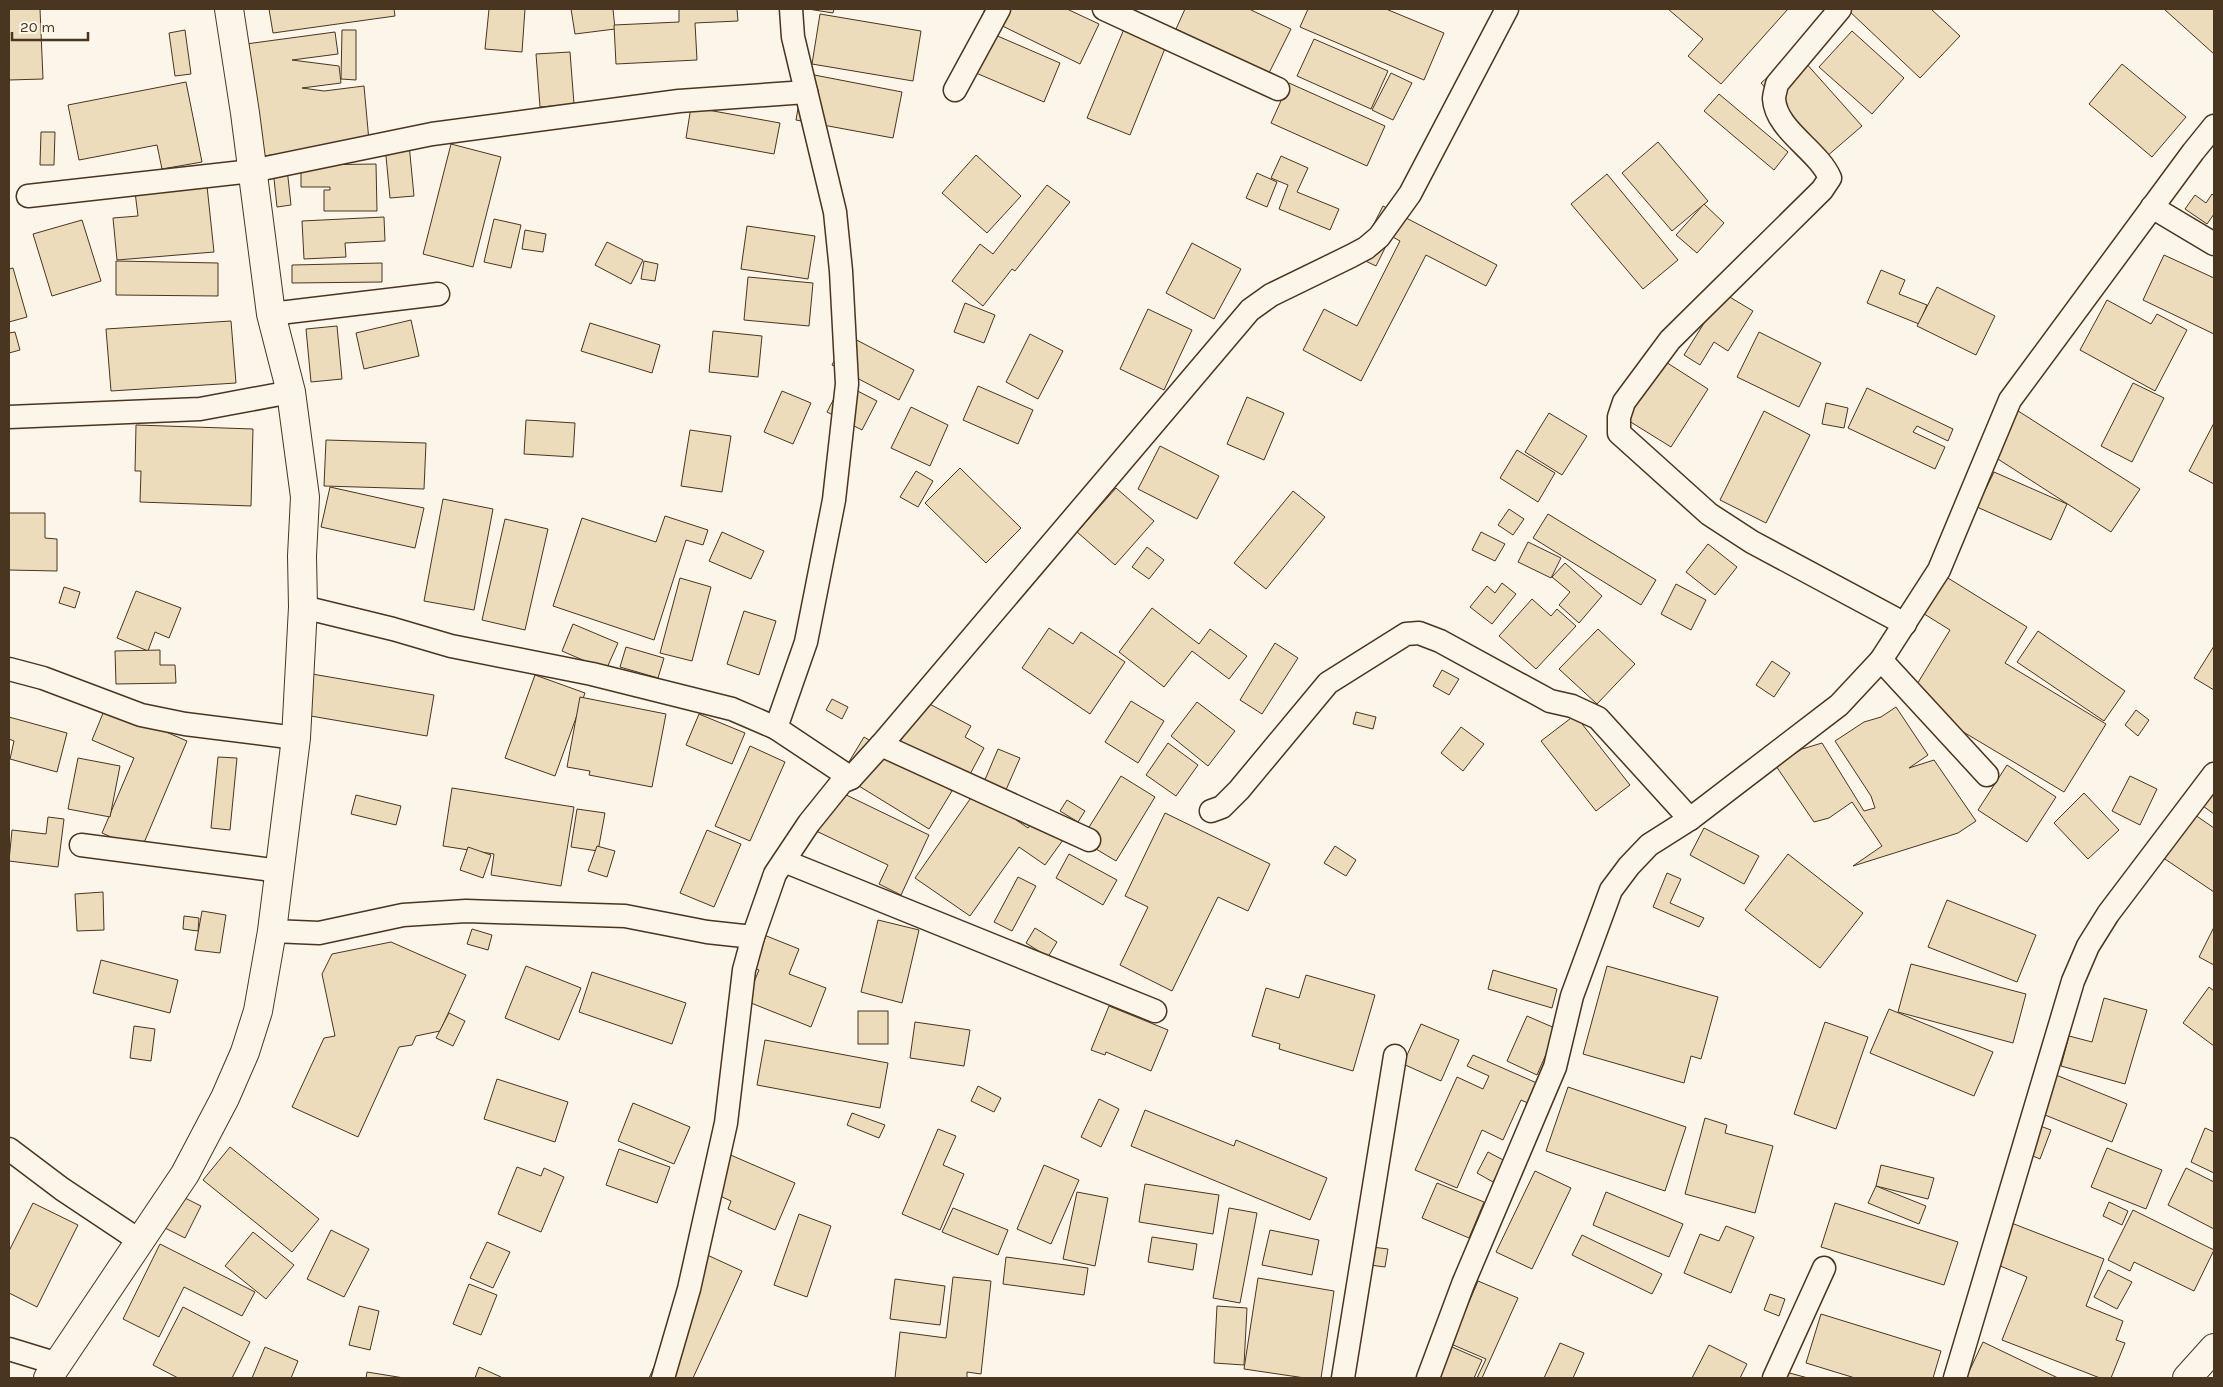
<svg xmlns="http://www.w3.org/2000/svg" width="2223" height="1387" font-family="Karla,sans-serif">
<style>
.building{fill:#ecdcbc;stroke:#4a3520}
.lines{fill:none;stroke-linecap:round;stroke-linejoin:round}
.minor-casing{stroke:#4a3520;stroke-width:25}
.tertiary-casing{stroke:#4a3520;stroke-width:30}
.secondary-casing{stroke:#4a3520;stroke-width:30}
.minor{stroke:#fbf6e9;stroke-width:22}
.tertiary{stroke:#fbf6e9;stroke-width:28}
.secondary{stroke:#fbf6e9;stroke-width:28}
</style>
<rect width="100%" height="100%" fill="#fbf6e9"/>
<!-- building -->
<g class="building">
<polygon points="9,9 40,9 43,79 9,80"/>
<polygon points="269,9 394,9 395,16 273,33"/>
<polygon points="489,9 525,9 522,52 485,49"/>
<polygon points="571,9 613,9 615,29 575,34"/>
<polygon points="679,9 737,9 738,21 695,23 697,60 616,64 614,25 679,22"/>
<polygon points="808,9 834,9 833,13"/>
<polygon points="985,9 1067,9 1099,24 1080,64 982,16"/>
<polygon points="1185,9 1249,9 1291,29 1269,73 1176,29"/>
<polygon points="1308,9 1386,9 1444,33 1424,80 1300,27"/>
<polygon points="1668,9 1788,9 1721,84 1688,56 1703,39"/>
<polygon points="1847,9 1931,9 1960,36 1920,78"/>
<polygon points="2164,9 2214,9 2214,54"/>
<polygon points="820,14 921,31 913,81 812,64"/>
<polygon points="979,28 1060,63 1044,102 962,67"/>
<polygon points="1124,29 1166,46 1130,135 1087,118"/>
<polygon points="185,30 191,74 175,76 169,33"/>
<polygon points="342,30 356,30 356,80 341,79"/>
<polygon points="1852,31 1904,78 1872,114 1819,67"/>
<polygon points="335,32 338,54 292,60 339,66 341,83 302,88 324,91 364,86 369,141 264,156 246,44"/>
<polygon points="1314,39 1388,71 1371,109 1297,76"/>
<polygon points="570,52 574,104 540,107 536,54"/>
<polygon points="1796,52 1862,126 1826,157 1761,83"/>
<polygon points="2122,64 2186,117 2152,157 2089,104"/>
<polygon points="804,73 902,92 893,138 796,120"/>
<polygon points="1391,73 1412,83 1393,120 1372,110"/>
<polygon points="186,82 202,162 162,169 157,145 79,160 68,105"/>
<polygon points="1289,83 1385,126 1367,166 1271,123"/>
<polygon points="1719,94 1788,152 1774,170 1704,111"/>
<polygon points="691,107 780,123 774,154 686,138"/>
<polygon points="41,132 55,132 54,165 40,165"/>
<polygon points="1658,142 1708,201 1672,231 1622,173"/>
<polygon points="409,144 414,196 390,198 385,146"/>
<polygon points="451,144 501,157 473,267 423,254"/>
<polygon points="976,155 1021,196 987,233 942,193"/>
<polygon points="1281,156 1308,168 1297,192 1339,209 1330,230 1279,209 1288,185 1271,178"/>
<polygon points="286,159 291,205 277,207 272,160"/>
<polygon points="376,164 377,211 324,211 324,190 330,190 330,187 301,187 301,165"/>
<polygon points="1257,173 1277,182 1267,207 1246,198"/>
<polygon points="1607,174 1678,260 1643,289 1571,204"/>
<polygon points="1047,185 1070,202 1015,271 1012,269 983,306 952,281 980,244 993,254"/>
<polygon points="207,186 214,252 117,260 113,218 138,216 135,192"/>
<polygon points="2212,194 2214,196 2214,214 2207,224 2185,209 2195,195 2206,203"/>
<polygon points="1704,204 1724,223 1697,253 1676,235"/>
<polygon points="1383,206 1497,265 1486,286 1426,255 1361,381 1303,350 1324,309 1357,326 1400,241 1391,236 1376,266 1357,257"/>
<polygon points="384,217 385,241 345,243 346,257 304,259 302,221"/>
<polygon points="494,219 521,225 511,268 484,262"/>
<polygon points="82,220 101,281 52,296 33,234"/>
<polygon points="747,226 815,236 808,279 741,269"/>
<polygon points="525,230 546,234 543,252 522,249"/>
<polygon points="607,242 643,260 631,284 595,265"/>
<polygon points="1192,243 1241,269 1214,319 1166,293"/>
<polygon points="2164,255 2214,278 2214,334 2143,300"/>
<polygon points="116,261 218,263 218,296 116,295"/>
<polygon points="644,261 658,264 655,281 641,279"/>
<polygon points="382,263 382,282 292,283 292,265"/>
<polygon points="13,268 27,317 9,322 9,269"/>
<polygon points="1881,270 1905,280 1899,294 1927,305 1919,324 1867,303"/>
<polygon points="748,277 813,283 809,326 744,320"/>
<polygon points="1937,287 1995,316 1976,355 1917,326"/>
<polygon points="1723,293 1753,311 1728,351 1714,342 1700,365 1684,355"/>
<polygon points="2107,300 2151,324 2157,314 2187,330 2155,391 2080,350"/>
<polygon points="965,303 995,315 984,343 954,332"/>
<polygon points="1148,309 1192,330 1164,390 1120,369"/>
<polygon points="411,320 419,356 364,369 356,333"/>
<polygon points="231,321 236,383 111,391 106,329"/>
<polygon points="590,323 660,345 652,373 581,351"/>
<polygon points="337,326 342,379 311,382 306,329"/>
<polygon points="713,331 762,336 758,377 709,372"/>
<polygon points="15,332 20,350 9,353 9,333"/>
<polygon points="1759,332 1821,363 1799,407 1737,377"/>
<polygon points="1030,334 1063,351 1038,399 1006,382"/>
<polygon points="847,335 914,370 899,400 832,365"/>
<polygon points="1658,357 1708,389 1671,447 1621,416"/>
<polygon points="842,383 877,401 862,430 827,412"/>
<polygon points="2133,383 2164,398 2132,462 2101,446"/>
<polygon points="978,386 1033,410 1018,444 963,420"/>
<polygon points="1867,388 1953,429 1948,441 1917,426 1913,432 1945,447 1935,469 1848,428"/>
<polygon points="782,391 811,403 793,444 764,432"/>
<polygon points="1247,397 1284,413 1264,460 1227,444"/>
<polygon points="1826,403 1848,408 1844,428 1822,424"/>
<polygon points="911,407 948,425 930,466 891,448"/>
<polygon points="2012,407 2140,489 2111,532 1984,450"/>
<polygon points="1764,411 1810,435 1766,523 1720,500"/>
<polygon points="1549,413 1587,436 1562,475 1525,452"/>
<polygon points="526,420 575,423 573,457 524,454"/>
<polygon points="2214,423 2214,484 2189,471"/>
<polygon points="136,425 253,429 251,506 140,502 141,471 135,471"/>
<polygon points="690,430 731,436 722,492 681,486"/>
<polygon points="326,440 426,443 424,489 324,486"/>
<polygon points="1160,446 1219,476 1197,519 1138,489"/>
<polygon points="1517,450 1555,473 1538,502 1500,478"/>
<polygon points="960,468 1021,528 986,563 925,503"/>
<polygon points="916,471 933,481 918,507 900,497"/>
<polygon points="1994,472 2067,504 2051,540 1977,507"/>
<polygon points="330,487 424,508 415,548 321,527"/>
<polygon points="1116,488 1154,521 1115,565 1077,532"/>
<polygon points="1293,491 1325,517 1266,589 1234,563"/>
<polygon points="443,499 493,509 474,610 424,601"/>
<polygon points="1509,509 1524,519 1513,535 1498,525"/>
<polygon points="9,513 45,513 45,538 57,539 57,571 9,570"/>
<polygon points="1548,514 1656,580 1641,605 1533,538"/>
<polygon points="665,516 708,530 703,545 686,540 654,640 553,606 582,518 656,542"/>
<polygon points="505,519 548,529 525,630 482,620"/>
<polygon points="722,532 764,551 751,579 709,561"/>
<polygon points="1481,532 1505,544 1495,561 1472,550"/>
<polygon points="1528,542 1561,558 1551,578 1518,562"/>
<polygon points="1708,544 1737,567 1715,595 1686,572"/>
<polygon points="1147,547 1164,560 1149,579 1132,567"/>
<polygon points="1565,563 1602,596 1579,623 1559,605 1570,592 1552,577"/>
<polygon points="1935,570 2027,627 2005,663 2106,724 2064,792 1908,699 1950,630 1913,607"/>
<polygon points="680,578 711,587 692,661 660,653"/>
<polygon points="1502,583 1516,594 1492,624 1470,607 1487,586 1495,593"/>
<polygon points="1676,584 1706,600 1691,630 1661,614"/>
<polygon points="64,587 80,592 75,608 59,603"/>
<polygon points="136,591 181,608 169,638 155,632 148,651 117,638"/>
<polygon points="1532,599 1551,616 1557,609 1576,626 1536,669 1499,636"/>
<polygon points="1152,608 1199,644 1210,629 1247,656 1229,679 1192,651 1164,687 1119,652"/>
<polygon points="744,611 776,621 759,675 727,664"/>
<polygon points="573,624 618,643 606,670 562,651"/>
<polygon points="1049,628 1073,644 1081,632 1125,662 1090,714 1022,668"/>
<polygon points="1598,629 1635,664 1597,704 1559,669"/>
<polygon points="2038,631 2125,691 2104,721 2017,662"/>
<polygon points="1275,643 1298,658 1262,714 1240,700"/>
<polygon points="2214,646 2214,690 2194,678"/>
<polygon points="626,647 664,658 658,678 620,667"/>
<polygon points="160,650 160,665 175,665 176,683 116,684 115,651"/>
<polygon points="1772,661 1790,673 1774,697 1756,685"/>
<polygon points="1442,670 1459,679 1449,695 1433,686"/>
<polygon points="312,674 434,695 427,736 305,715"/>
<polygon points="535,675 585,693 555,776 505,758"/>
<polygon points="580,697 666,714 652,787 589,775 590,771 567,767"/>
<polygon points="832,699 848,707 842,719 826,710"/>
<polygon points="922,700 971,726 965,737 984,748 968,778 900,742"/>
<polygon points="1131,701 1164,721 1138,763 1105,742"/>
<polygon points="1197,702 1235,731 1208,766 1171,736"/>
<polygon points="106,706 187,741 141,850 102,833 134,758 92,740"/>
<polygon points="1896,707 1928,755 1909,768 1934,760 1976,821 1958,833 1853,866 1882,846 1852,802 1829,818 1814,822 1776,766 1802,749 1822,743 1864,811 1875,808 1871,796 1835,741 1864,722 1881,717"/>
<polygon points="2136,710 2149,720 2138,736 2125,725"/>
<polygon points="1356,712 1376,717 1373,729 1353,724"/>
<polygon points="699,714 745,733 732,764 686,745"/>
<polygon points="1575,715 1630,785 1596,811 1541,741"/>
<polygon points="9,717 67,733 57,772 10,759 14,741 9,739"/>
<polygon points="1461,727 1484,744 1463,771 1441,753"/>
<polygon points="864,737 952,791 929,829 841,775"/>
<polygon points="1168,743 1198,765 1176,796 1146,775"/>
<polygon points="750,746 785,762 750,841 715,826"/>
<polygon points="998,749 1020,758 1005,792 984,782"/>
<polygon points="218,757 237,758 230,830 211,828"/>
<polygon points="78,758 120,766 110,817 68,809"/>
<polygon points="2007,765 2056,797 2027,842 1978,810"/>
<polygon points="1121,776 1155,797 1116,861 1081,840"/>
<polygon points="2130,776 2157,789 2140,825 2112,811"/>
<polygon points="452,788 574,807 561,886 491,875 494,854 443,846"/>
<polygon points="834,789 929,835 901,895 879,884 888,865 814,830"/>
<polygon points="2214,789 2214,814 2203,806"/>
<polygon points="975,792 1028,828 1034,820 1063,840 1045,865 1019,847 970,916 915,878"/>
<polygon points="2084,793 2119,830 2088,859 2054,823"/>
<polygon points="356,795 401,806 396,825 351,814"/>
<polygon points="1067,800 1085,811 1078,822 1060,811"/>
<polygon points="2182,806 2214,828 2214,892 2153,851"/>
<polygon points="577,809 605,813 598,851 571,847"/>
<polygon points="1165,813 1270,864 1248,911 1218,897 1172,991 1120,965 1148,907 1125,896"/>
<polygon points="48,817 64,819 58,867 9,861 12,830 46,834"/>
<polygon points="1704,828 1759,856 1744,884 1690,855"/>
<polygon points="707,830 741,844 714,907 680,893"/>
<polygon points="597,846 615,851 607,877 588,871"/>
<polygon points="1335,846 1356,860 1346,876 1324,863"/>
<polygon points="468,847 491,855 483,878 460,870"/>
<polygon points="1069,854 1117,880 1103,905 1056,878"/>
<polygon points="1788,854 1863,913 1820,968 1745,910"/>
<polygon points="1667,873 1681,879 1670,903 1704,918 1699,927 1653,907"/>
<polygon points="1018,877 1036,886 1012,931 994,922"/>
<polygon points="103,892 104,930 77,931 75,894"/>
<polygon points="1947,900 2036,935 2017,982 1928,947"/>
<polygon points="202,911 226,915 220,953 195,950"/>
<polygon points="184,916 199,918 198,931 183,929"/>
<polygon points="878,920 919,930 902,1003 861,992"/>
<polygon points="2214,927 2214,965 2199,957"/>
<polygon points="1035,928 1057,942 1048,957 1026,943"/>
<polygon points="472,929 492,935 488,950 467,944"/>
<polygon points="759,933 799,949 789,974 826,988 811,1027 746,1001 759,970 746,965"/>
<polygon points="391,942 466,975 440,1031 416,1036 412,1045 399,1047 358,1137 292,1107 324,1038 335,1036 322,974 332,954"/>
<polygon points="101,960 178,980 170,1013 93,993"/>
<polygon points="1911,964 2026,994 2013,1043 1898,1012"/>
<polygon points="526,966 581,988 559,1040 505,1018"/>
<polygon points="1607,966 1718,997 1701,1059 1691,1056 1684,1083 1583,1054"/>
<polygon points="1493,970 1557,989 1552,1008 1488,989"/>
<polygon points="592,972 686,1003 672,1044 579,1012"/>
<polygon points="1306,975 1375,995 1353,1071 1279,1049 1280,1044 1252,1036 1266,988 1299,998"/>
<polygon points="2209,987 2214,991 2214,1046 2183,1023"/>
<polygon points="2104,998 2147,1010 2125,1084 2061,1066 2069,1036 2092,1042"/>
<polygon points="1109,1006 1168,1030 1151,1071 1106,1052 1105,1055 1091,1050"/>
<polygon points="1889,1009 1993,1052 1974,1096 1870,1053"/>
<rect x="858" y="1011" width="30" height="33"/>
<polygon points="449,1013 465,1021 453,1046 436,1038"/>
<polygon points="1527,1016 1557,1029 1537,1075 1507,1061"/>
<polygon points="915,1022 970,1030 964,1066 910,1058"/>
<polygon points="1825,1022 1868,1037 1836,1129 1794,1114"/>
<polygon points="1421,1024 1459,1040 1441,1081 1403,1064"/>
<polygon points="134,1026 155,1029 151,1061 130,1058"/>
<polygon points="765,1040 888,1063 880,1108 757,1085"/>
<polygon points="1473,1055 1539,1084 1530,1104 1521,1100 1503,1140 1482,1130 1457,1188 1415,1170 1457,1077 1483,1089 1489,1076 1467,1066"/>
<polygon points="2056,1075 2127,1104 2112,1142 2040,1113"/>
<polygon points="497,1079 568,1102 555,1142 484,1119"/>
<polygon points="978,1086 1001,1098 994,1112 971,1101"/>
<polygon points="1568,1087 1686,1127 1665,1191 1546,1151"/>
<polygon points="1099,1099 1119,1109 1101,1147 1081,1137"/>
<polygon points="633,1103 690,1127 674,1164 618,1141"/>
<polygon points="1145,1110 1234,1146 1236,1140 1327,1178 1310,1220 1131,1146"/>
<polygon points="852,1113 885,1125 879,1138 847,1125"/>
<polygon points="1705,1118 1727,1125 1725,1133 1773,1146 1755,1213 1685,1194"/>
<polygon points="2032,1123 2051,1130 2040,1159 2021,1151"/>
<polygon points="2205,1128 2214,1132 2214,1173 2191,1162"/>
<polygon points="938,1129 956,1136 943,1165 964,1174 940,1230 902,1214"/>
<polygon points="230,1147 319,1219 292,1252 203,1180"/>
<polygon points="2107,1148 2162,1170 2146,1209 2091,1187"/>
<polygon points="619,1149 670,1167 657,1203 606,1185"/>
<polygon points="1488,1152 1505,1161 1493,1182 1477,1173"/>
<polygon points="726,1153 795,1183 775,1230 728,1209 731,1201 709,1191"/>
<polygon points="1044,1165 1079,1180 1051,1244 1017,1229"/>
<polygon points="1881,1165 1934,1178 1928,1199 1876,1186"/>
<polygon points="517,1167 541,1176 544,1168 564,1177 541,1232 498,1214"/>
<polygon points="2186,1168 2214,1182 2214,1229 2168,1205"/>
<polygon points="1535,1171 1571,1188 1532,1269 1496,1252"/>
<polygon points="1437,1183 1484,1202 1469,1238 1422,1218"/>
<polygon points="1145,1184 1219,1195 1213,1234 1139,1222"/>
<polygon points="1876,1186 1926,1206 1919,1224 1868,1203"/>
<polygon points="1077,1192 1108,1198 1095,1266 1063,1259"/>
<polygon points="1606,1192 1683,1224 1669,1257 1593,1225"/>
<polygon points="181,1196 201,1206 185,1238 165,1228"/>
<polygon points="2109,1202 2128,1211 2122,1225 2103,1216"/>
<polygon points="33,1203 78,1225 37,1307 9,1293 9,1251"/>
<polygon points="1835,1203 1958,1242 1944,1285 1821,1247"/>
<polygon points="953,1208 1008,1230 998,1255 942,1232"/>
<polygon points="1229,1208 1257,1213 1240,1303 1213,1298"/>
<polygon points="2133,1210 2214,1250 2194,1291 2134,1262 2130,1271 2108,1260"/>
<polygon points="799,1214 831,1226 807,1297 774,1285"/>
<polygon points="1996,1217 2104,1259 2086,1306 2123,1321 2116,1340 2125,1343 2111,1378 2100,1378 2002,1340 2027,1277 1981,1258"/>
<polygon points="1726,1226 1754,1237 1731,1293 1684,1273 1700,1234 1719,1241"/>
<polygon points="331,1230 369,1249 344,1297 307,1279"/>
<polygon points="1270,1230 1319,1240 1312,1275 1262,1265"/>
<polygon points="253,1232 294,1265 266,1299 225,1266"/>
<polygon points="1582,1235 1662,1274 1652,1294 1572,1255"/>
<polygon points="1152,1237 1197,1244 1193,1270 1148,1262"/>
<polygon points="487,1242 510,1252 493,1288 470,1278"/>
<polygon points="160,1244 255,1292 242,1316 184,1287 159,1337 123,1319"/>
<polygon points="1372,1247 1388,1249 1385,1267 1370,1265"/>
<polygon points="705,1254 742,1271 693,1378 649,1378"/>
<polygon points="1006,1257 1088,1268 1084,1295 1003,1284"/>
<polygon points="2108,1270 2132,1282 2117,1309 2094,1297"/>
<polygon points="953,1277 991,1281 981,1374 967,1372 967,1378 895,1378 900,1332 946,1338"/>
<polygon points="1258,1278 1334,1291 1321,1378 1305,1378 1244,1369"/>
<polygon points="895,1279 945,1286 940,1325 890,1319"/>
<polygon points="1478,1281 1518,1298 1482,1378 1477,1378 1486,1359 1451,1344"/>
<polygon points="469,1284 497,1295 481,1335 453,1324"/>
<polygon points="1770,1294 1785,1299 1779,1316 1764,1310"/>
<polygon points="359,1306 379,1311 370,1350 349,1345"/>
<polygon points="1217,1306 1247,1308 1244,1365 1214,1363"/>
<polygon points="183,1307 250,1342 232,1378 178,1378 153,1365"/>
<polygon points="1821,1314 1941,1351 1933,1378 1855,1378 1806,1363"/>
<polygon points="1983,1342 2058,1378 1966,1378"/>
<polygon points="1560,1343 1584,1353 1573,1378 1544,1378"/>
<polygon points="1709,1345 1747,1364 1740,1378 1692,1378"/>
<polygon points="265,1347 298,1361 291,1378 252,1378"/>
<polygon points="1452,1347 1482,1360 1474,1378 1439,1378"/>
<polygon points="479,1367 501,1377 501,1378 475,1378"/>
<polygon points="1782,1371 1808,1378 1779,1378"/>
<polygon points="367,1372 404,1378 366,1378"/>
</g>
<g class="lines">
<defs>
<g id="minor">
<polyline points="1104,9 1278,89"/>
<path d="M1840,9L1777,84C1776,89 1774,95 1774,99C1776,130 1818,150 1830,178L1822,190L1670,340L1624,402L1619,417V433L1709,514L1752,542L1905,624"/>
<polyline points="955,90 999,9"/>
<polyline points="28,196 252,171 432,134 559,117 679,101 806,92"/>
<polyline points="2152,207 2214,244"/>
<polyline points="271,314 438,294"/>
<polyline points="9,417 200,409 291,392"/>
<polyline points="303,607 393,629 451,646 592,674 732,709 776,728 851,778"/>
<polyline points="1881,660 1987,775"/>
<polyline points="9,669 43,678 141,715 185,724 296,738"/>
<polyline points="776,728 806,642 834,500 847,384 841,271 835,212 793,37 791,9"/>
<polyline points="881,745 1089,840"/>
<polyline points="1211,811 1222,807 1239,790 1328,683 1406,634 1419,633 1440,641 1550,701 1572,706 1598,718 1690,819"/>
<polyline points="81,845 280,871"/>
<polyline points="784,861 1155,1011"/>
<polyline points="272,931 319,933 403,915 466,911 625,916 707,932 753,937"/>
<polyline points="9,1149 62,1189 140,1241"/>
<polyline points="9,1349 58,1364"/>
<polyline points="663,1378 689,1289 726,1123 744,970 753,937 775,874 809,823 842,782 851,778 881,745 1250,310 1271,295 1351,256 1366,248 1379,237 1410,194 1507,9"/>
<polyline points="1343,1378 1395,1056"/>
<polyline points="1428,1378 1463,1284 1555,1067 1572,996 1611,890 1629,866 1649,845 1690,819 1839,705 1881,660 1939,570 2010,400 2193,152 2214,126"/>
<polyline points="1774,1378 1824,1268"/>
<polyline points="1955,1378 2073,981 2088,946 2108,914 2214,774"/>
</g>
<polyline id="tertiary" points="48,1378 185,1174 225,1098 245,1052 258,1011 272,931 296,738 303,607 302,556 305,497 291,392 271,314 245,113 229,9"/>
<polyline id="secondary" points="2187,1378 2214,1348"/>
</defs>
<!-- minor casing -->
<use href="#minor" class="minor-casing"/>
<!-- tertiary casing -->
<use href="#tertiary" class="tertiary-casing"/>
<!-- secondary casing -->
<use href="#secondary" class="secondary-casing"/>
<!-- minor -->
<use href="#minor" class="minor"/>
<!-- tertiary -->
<use href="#tertiary" class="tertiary"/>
<!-- secondary -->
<use href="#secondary" class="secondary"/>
</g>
<!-- border -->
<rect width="2223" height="1387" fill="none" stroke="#4a3520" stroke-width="20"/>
<!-- scale -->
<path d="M12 32v8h76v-8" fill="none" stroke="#4a3520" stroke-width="2.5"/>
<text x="20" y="32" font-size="15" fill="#4a3520" stroke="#fbf6e9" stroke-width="4" paint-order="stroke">20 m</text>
</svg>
